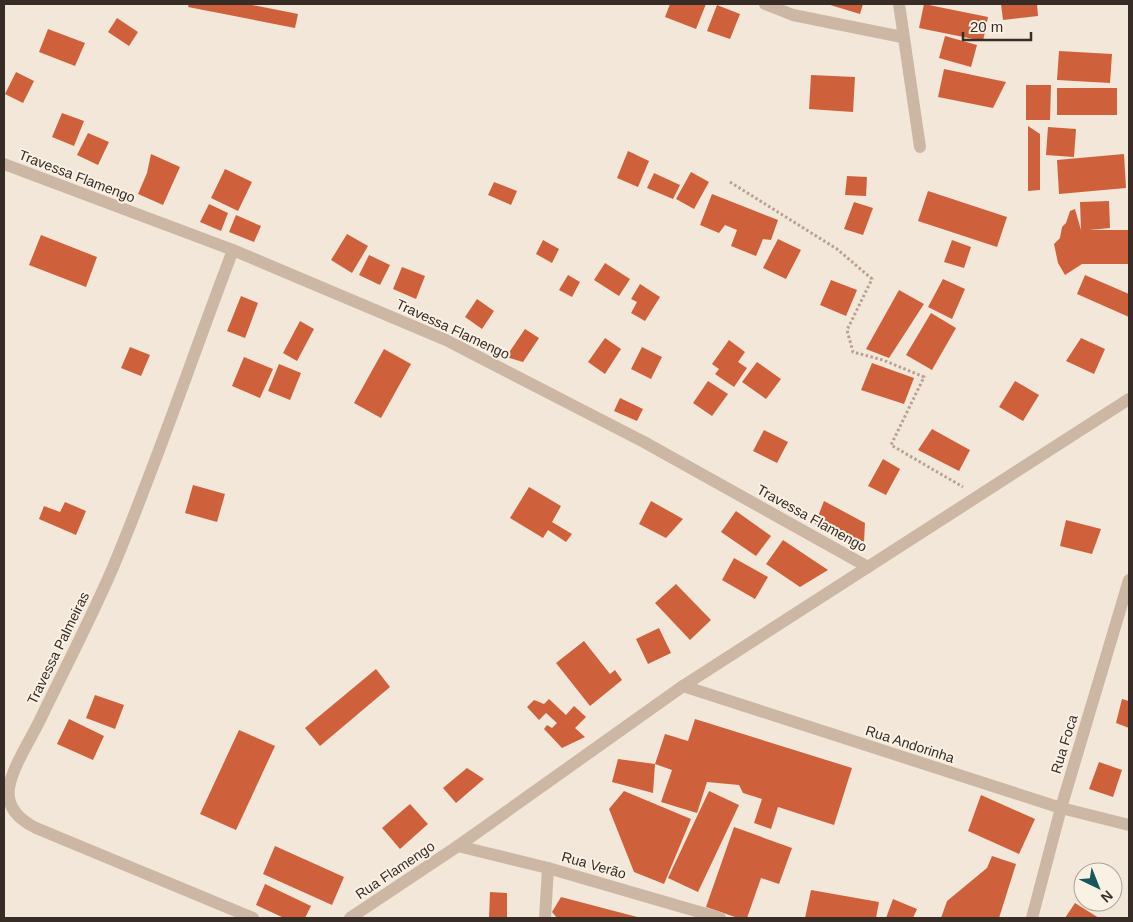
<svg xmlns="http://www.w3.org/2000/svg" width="1133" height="922" font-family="Arial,sans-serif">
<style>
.building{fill:#ce613c}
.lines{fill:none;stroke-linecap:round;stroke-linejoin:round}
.path{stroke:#b8a18e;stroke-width:3;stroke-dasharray:2.5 2.5;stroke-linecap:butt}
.minor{stroke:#ccb7a4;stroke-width:12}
.labels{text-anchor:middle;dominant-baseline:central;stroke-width:4;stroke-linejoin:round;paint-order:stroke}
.street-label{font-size:14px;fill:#372c26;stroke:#faf1e5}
</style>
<rect width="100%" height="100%" fill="#f3e7d9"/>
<!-- building -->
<g class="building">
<polygon points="189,4 247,4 298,14 295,28 188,7"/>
<polygon points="670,4 706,4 696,29 665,17"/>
<polygon points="827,4 863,4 860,14"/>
<polygon points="924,4 988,17 983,41 919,28"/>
<polygon points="1001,4 1037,4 1038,16 1003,20"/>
<polygon points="717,5 740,14 730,39 707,31"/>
<polygon points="117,18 138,32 129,46 108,32"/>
<polygon points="48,29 85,43 75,66 39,52"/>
<polygon points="945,36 977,45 971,67 939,58"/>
<polygon points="1059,51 1112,54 1110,83 1057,80"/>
<polygon points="944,69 1006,82 993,108 938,97"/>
<polygon points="16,72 34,81 23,103 5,94"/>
<polygon points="811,75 855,77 853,112 809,109"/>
<polygon points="1026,85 1051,85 1050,120 1026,120"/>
<rect x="1057" y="88" width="60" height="27"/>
<polygon points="62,113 84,121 74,146 52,137"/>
<polygon points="1028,126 1040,134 1040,190 1028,191"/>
<polygon points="1048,127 1076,129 1074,157 1046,155"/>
<polygon points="88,133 109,142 98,165 77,155"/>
<polygon points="628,151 649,161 638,187 617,178"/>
<polygon points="151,154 180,167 163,205 138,194 147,173"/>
<polygon points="1124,154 1126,188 1059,194 1057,160"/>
<polygon points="225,169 252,182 238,211 211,198"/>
<polygon points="691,172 709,182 694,209 676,199"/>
<polygon points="654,173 680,185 673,199 647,188"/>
<polygon points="847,176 867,177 866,196 845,195"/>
<polygon points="494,182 517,191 511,205 488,195"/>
<polygon points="928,191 1007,217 997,247 918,221"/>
<polygon points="712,194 778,220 771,240 763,239 756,256 731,246 737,230 725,225 719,233 700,225"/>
<polygon points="1109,201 1110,228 1089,230 1129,230 1129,264 1082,264 1065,275 1058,263 1054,244 1060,238 1062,227 1066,223 1070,211 1075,209 1081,230 1080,202"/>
<polygon points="854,202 873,208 863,235 844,229"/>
<polygon points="209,204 228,213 221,231 200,222"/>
<polygon points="236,215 261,226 254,242 229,232"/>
<polygon points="347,234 368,246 352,273 331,260"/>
<polygon points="41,235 97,257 86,287 29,265"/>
<polygon points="778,239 801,250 786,279 763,268"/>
<polygon points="543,240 559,249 552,263 536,254"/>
<polygon points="952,240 971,247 964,268 944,262"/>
<polygon points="369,255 390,265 380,285 359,275"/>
<polygon points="605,263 630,279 619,296 594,280"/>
<polygon points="402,267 425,276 416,299 393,289"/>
<polygon points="568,275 580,282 572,297 559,290"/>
<polygon points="1085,275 1129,294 1129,317 1077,294"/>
<polygon points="943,279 965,289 952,319 928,307"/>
<polygon points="831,280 857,290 846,316 820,305"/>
<polygon points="640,284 660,297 645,321 631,313 637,302 631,299"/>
<polygon points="899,290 924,304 889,358 866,349"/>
<polygon points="241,296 258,303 245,338 227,331"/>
<polygon points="477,299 494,311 482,329 465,317"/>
<polygon points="931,313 956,328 932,370 906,355"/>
<polygon points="300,321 314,329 297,361 283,353"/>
<polygon points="525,329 539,338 523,362 506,357"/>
<polygon points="605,338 621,349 605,374 588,362"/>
<polygon points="1081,338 1105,349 1094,374 1066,361"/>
<polygon points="729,340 745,352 738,362 747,368 734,387 715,374 719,369 712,364"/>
<polygon points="130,347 150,355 141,376 121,368"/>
<polygon points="642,347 662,357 651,379 631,369"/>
<polygon points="384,349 411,364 381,418 354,403"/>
<polygon points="244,357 273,369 260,398 232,386"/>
<polygon points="757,362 781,379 766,399 742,382"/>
<polygon points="872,363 914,378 904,404 861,390"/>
<polygon points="279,364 301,373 290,400 268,391"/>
<polygon points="708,381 728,394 712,416 693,403"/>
<polygon points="1015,381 1039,395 1023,421 999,407"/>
<polygon points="620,398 643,409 637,421 614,411"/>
<polygon points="932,429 970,450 959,471 918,450"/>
<polygon points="764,430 788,442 777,463 753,451"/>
<polygon points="883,459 900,469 886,495 868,486"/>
<polygon points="193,485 225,494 217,522 185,513"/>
<polygon points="529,487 561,506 552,522 572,534 566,542 548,530 543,538 510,518"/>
<polygon points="651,501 683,519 666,538 639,524"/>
<polygon points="824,501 865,523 864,542 815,524"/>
<polygon points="65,502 86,511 76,535 39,519 44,506 60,512"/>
<polygon points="736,511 771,536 756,556 721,532"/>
<polygon points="1066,520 1101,529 1092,554 1060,546"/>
<polygon points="783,540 828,570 800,587 766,564"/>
<polygon points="734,558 768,577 755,599 722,580"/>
<polygon points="676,584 711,620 690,640 655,603"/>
<polygon points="659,628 671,653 648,664 636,639"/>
<polygon points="584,641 610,674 615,670 622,680 590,706 556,663"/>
<polygon points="376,669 390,687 320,746 305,728"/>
<polygon points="95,695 124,705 115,729 86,718"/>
<polygon points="549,699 566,715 574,706 586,717 575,728 585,737 562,748 544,729 547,725 552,728 557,723 546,713 539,720 527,707 534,700 544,704"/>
<polygon points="1122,699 1129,701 1129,728 1116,723"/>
<polygon points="69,719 104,736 93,760 57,744"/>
<polygon points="695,719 852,768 834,825 778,807 771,829 754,823 762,799 743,793 739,785 707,782 697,813 661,802 672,770 655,764 653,793 612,782 618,759 655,764 665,734 688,741"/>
<polygon points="239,730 275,746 236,830 200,814"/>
<polygon points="1099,762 1122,770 1113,797 1089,789"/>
<polygon points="467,768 484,779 456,803 443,788"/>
<polygon points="624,791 691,819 664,884 634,872 609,809"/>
<polygon points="709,791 739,805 698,892 668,878"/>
<polygon points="981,795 1035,819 1019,854 968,831"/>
<polygon points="410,804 428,824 400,849 382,828"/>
<polygon points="734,827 792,848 779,884 761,878 747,918 738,918 706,907"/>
<polygon points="275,846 344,877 332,905 263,874"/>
<polygon points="992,856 1016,864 999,918 941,918 947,901 987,868"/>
<polygon points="1097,866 1105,872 1092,872"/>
<polygon points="265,884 311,906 305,918 284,918 256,905"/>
<polygon points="1083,884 1083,899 1076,893"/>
<polygon points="811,890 879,902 876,918 805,918"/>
<polygon points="490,892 507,893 507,918 489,918"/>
<polygon points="561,897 641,918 557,918 552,912"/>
<polygon points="893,899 917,909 913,918 886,918"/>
<polygon points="1087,902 1100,902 1095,908"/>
<polygon points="1075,903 1099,918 1065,918"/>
</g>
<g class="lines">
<!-- path -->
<polyline class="path" points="730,182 837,249 872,279 847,330 853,352 883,360 924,377 891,445 963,487"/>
<!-- minor -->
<g class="minor">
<polyline points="765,4 793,15 902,37"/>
<polyline points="899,4 920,147"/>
<polyline points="4,164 233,250 446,340 644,442 868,567"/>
<path d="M233,250C193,355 157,462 114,565C91,619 64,670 39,722C30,740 12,768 9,788C6,808 20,820 36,828L253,918"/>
<polyline points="683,686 1061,808 1129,825"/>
<polyline points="458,846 548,868 720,918"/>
<polyline points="350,918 458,846 683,686 1129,399"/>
<polyline points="545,918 548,868"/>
<polyline points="1032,918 1061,808 1129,580"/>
</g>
</g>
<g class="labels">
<!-- street labels -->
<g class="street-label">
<text transform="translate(77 176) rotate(21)">Travessa Flamengo</text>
<text transform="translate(453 329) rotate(25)">Travessa Flamengo</text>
<text transform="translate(812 518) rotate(29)">Travessa Flamengo</text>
<text transform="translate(58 648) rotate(-64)">Travessa Palmeiras</text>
<text transform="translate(910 744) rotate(18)">Rua Andorinha</text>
<text transform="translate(1064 744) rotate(-73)">Rua Foca</text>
<text transform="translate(594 865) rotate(16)">Rua Verão</text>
<text transform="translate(395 870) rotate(-34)">Rua Flamengo</text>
</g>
</g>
<!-- border -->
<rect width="1133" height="922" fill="none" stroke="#372c26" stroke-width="10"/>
<!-- north arrow -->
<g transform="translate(1098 887) rotate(137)"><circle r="24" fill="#faf1e5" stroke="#aca299"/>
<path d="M0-4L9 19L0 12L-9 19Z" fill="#19565b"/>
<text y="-8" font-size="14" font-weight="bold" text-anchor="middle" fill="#372c26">N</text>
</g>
<!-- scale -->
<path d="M963 32v8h68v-8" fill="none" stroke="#372c26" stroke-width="2.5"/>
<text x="970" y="32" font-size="15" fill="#372c26" stroke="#faf1e5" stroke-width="4" paint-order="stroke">20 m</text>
</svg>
